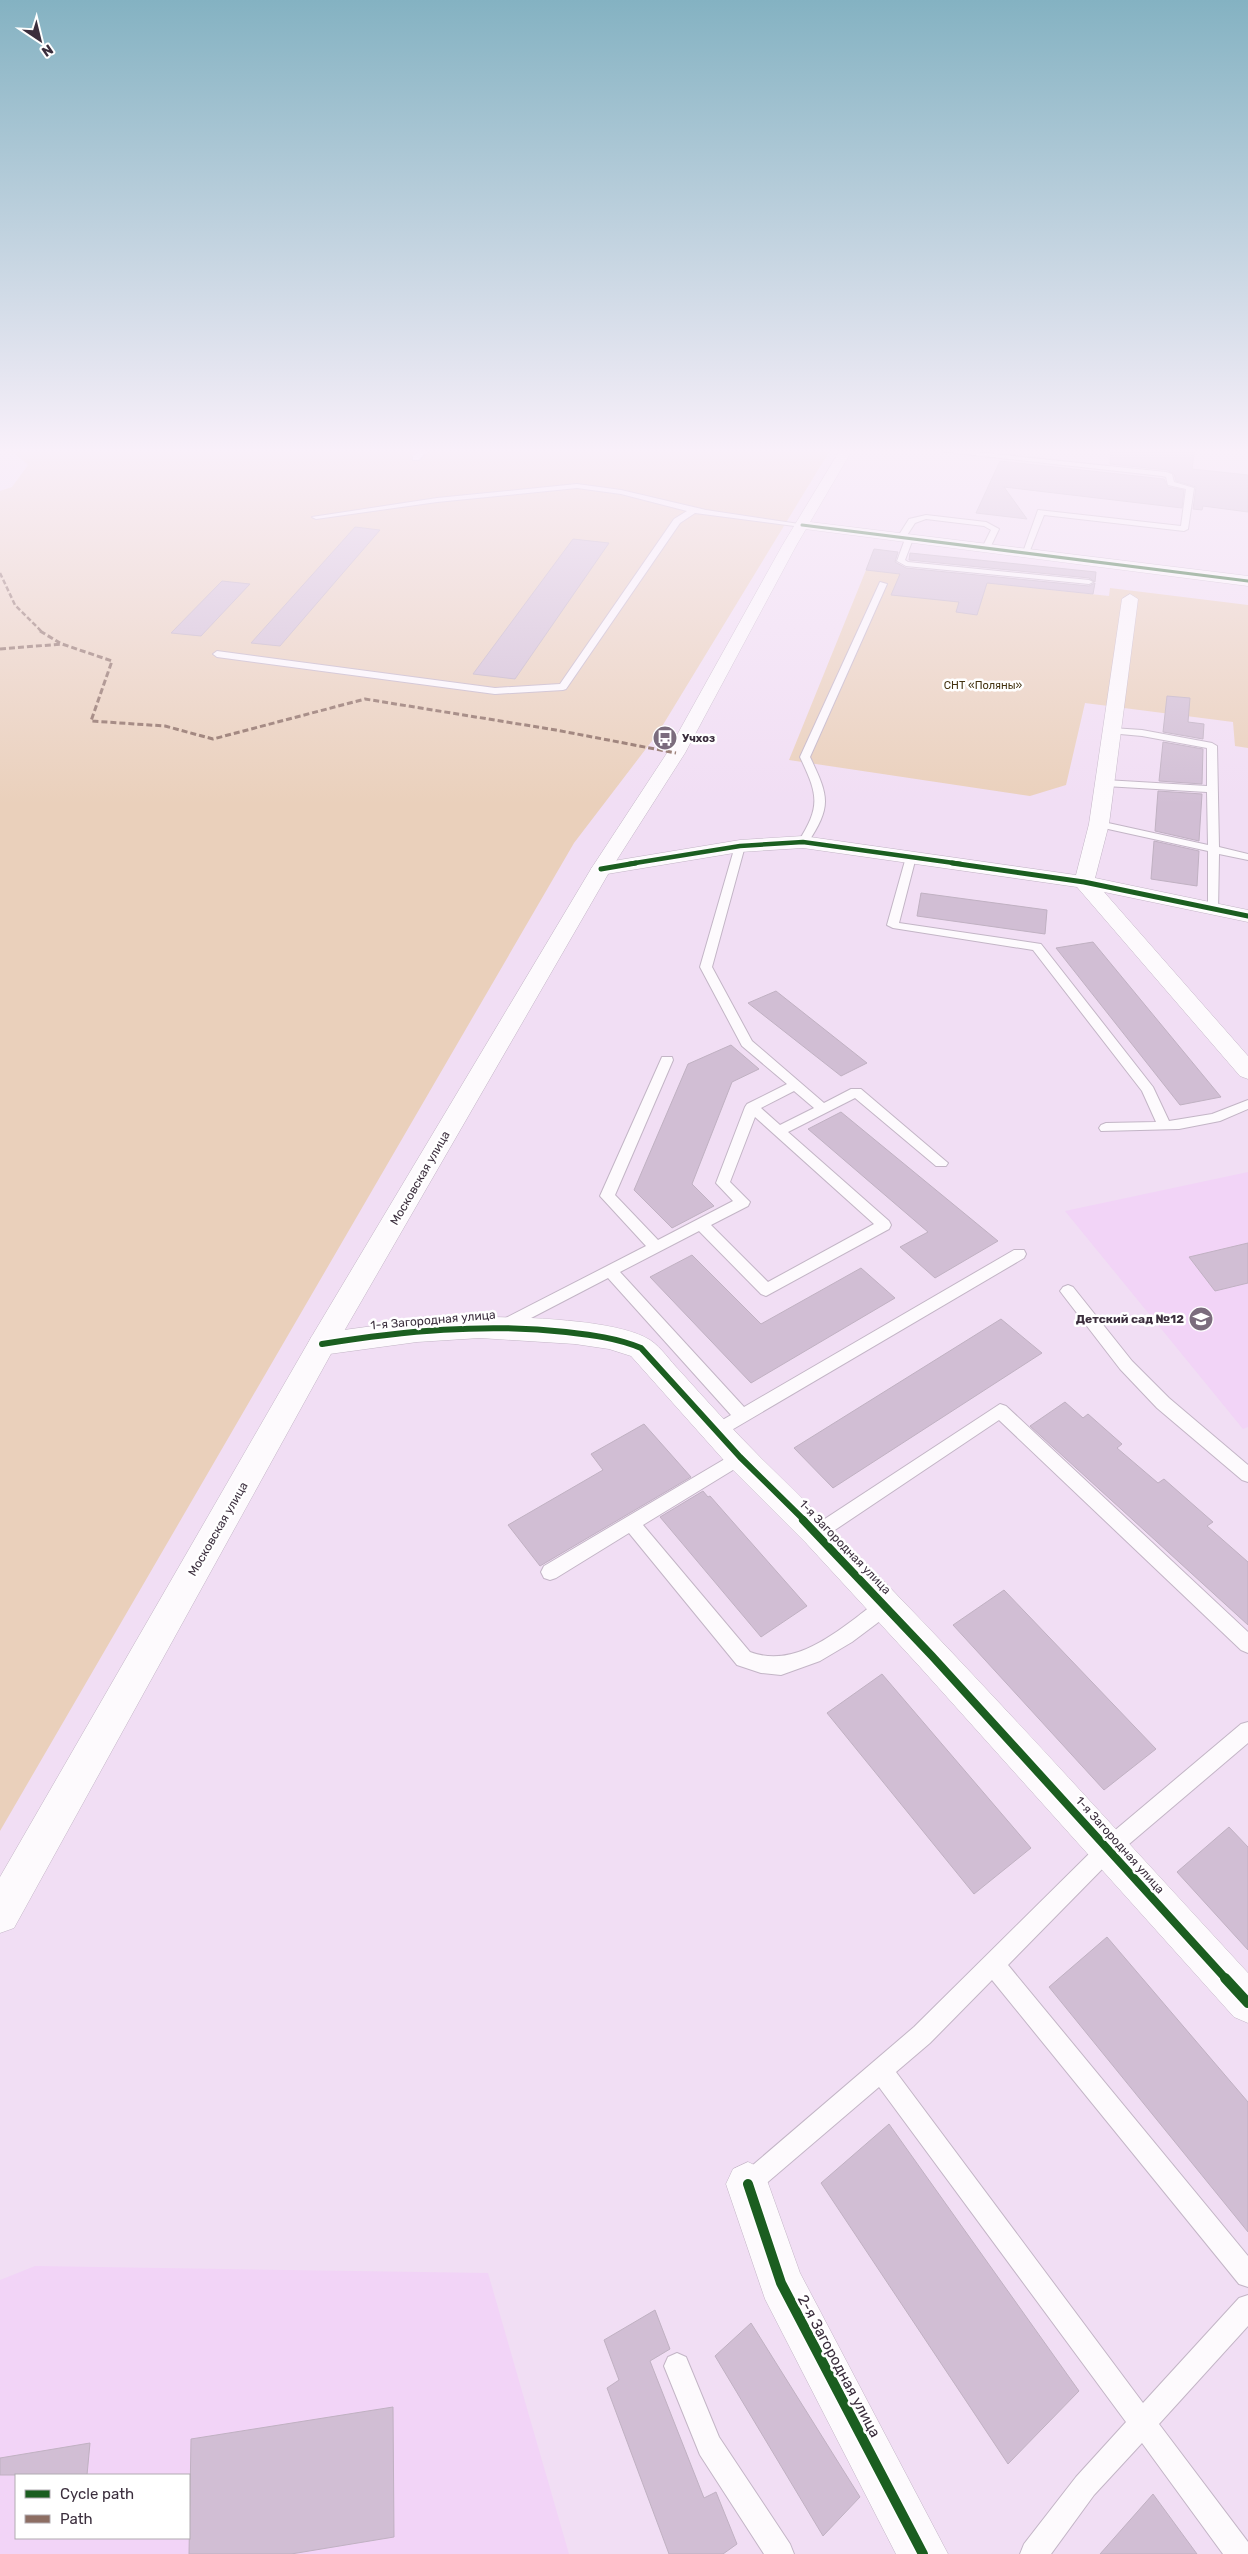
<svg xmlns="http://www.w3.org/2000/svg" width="1248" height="2554" font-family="Rubik,sans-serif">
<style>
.built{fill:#f2d4f7;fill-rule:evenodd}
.green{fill:#ead0bb}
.building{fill:#d1bed4;stroke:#c0b1c2}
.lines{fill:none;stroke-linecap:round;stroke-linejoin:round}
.lane-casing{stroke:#c3b5c6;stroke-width:2}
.street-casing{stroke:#c3b5c6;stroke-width:1}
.secondary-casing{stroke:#c3b5c6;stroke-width:1}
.lane{fill:#fdfafd;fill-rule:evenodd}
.street{fill:#fdfafd;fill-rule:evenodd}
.secondary{fill:#fdfafd;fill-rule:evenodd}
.quiet-far1{stroke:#8d6e63;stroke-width:2.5;stroke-dasharray:5 2.5;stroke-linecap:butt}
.quiet{stroke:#8d6e63;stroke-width:3;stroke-dasharray:6 3;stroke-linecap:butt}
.cycleway-far5-casing{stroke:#fff;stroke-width:5}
.cycleway-far4-casing{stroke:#fff;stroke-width:6}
.cycleway-far3-casing{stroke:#fff;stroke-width:8}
.cycleway-far2-casing{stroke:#fff;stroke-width:9}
.cycleway-far1-casing{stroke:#fff;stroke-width:11}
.cycleway-casing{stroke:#fff;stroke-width:13}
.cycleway-far5{stroke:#1b5e20;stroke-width:3}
.cycleway-far4{stroke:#1b5e20;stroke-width:4.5}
.cycleway-far3{stroke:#1b5e20;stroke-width:5}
.cycleway-far2{stroke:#1b5e20;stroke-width:6}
.cycleway-far1{stroke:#1b5e20;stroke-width:8}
.cycleway{stroke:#1b5e20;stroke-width:10}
.labels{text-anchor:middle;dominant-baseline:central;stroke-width:5;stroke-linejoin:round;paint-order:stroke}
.far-park-label{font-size:11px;fill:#433210;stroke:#fff}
.far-poi-label{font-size:11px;font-weight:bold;fill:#3b2e3d;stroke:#fff;text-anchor:start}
.street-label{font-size:12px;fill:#3b2e3d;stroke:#fff}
.poi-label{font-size:12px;font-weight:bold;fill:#3b2e3d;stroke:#fff;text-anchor:end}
.near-street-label{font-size:15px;fill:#3b2e3d;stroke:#fff}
</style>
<rect width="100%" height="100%" fill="#f1def4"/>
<!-- built -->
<g class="built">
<polygon points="1248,1172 1248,1427 1243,1429 1065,1211"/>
<path d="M35,2266L488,2273L569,2554H0V2280ZM16,2475H189V2538H16Z"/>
</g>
<!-- green -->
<g class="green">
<polygon points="0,447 832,447 658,733 574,843 0,1831 0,491 12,487 28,465 15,453 0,452"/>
<polygon points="866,570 1109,596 1110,588 1248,605 1248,748 1235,746 1233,722 1085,703 1066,785 1030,796 789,760"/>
</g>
<!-- building -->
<g class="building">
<polygon points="1111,447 1195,447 1192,469 1248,475 1248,512 1203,506 1202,510 1193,509 1196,487 1176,481 1174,474 1167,470 1110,464"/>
<polygon points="1000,461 1164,479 1168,487 1184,490 1182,508 1004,487 1027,519 976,513"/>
<polygon points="355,527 380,530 280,646 251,643"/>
<polygon points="573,539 609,543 515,679 473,674"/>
<polygon points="874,549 898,552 895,562 906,568 1089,586 1095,583 1093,594 987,583 977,615 956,612 959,602 891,595 900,574 866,570"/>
<polygon points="910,553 1096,572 1095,582 1089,578 909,560"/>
<polygon points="222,581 250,584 201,636 171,633"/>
<polygon points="1167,696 1190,698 1188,722 1204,724 1203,739 1163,732"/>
<polygon points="1163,742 1203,749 1202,784 1159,781"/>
<polygon points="1158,791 1202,794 1199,841 1155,831"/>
<polygon points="1154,841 1199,851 1197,886 1151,879"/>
<polygon points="921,893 1047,910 1045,934 917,916"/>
<polygon points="1093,942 1221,1097 1180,1105 1056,948"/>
<polygon points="776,991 867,1063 841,1076 748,1003"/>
<polygon points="731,1045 759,1069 732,1082 692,1184 714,1206 672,1228 634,1190 688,1064"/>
<polygon points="841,1112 998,1241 935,1278 900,1247 928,1232 808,1129"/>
<polygon points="1248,1243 1248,1283 1215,1291 1189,1257"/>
<polygon points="692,1255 761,1324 861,1268 895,1298 751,1383 650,1277"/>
<polygon points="1001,1319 1042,1353 833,1488 794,1448"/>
<polygon points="1065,1402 1083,1418 1088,1414 1122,1444 1117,1448 1158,1483 1164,1479 1213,1522 1207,1526 1248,1562 1248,1625 1030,1426"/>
<polygon points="644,1424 691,1477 540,1566 508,1525 603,1470 591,1454"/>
<polygon points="703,1491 708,1497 710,1496 807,1606 761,1637 660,1517"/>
<polygon points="1004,1590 1156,1749 1104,1790 953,1625"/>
<polygon points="882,1674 1031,1848 974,1894 827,1713"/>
<polygon points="1229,1827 1248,1847 1248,1950 1177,1872"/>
<polygon points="1107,1937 1248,2102 1248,2232 1049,1987"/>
<polygon points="889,2124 1079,2391 1008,2464 821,2183"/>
<polygon points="655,2310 670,2349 650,2361 704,2498 716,2492 737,2544 723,2554 669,2554 607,2388 619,2380 604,2340"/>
<polygon points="751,2323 860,2497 823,2536 715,2356"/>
<polygon points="393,2407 394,2537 291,2554 189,2554 191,2439"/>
<polygon points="90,2443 87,2475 0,2475 0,2458"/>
<polygon points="1153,2494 1197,2554 1100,2554"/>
</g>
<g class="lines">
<defs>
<g id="lane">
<polygon points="425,447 432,447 419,460 413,460 413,456"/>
<polygon points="903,447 926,447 1166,472 1172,474 1174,482 1194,488 1188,529 1184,531 1044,515 1029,553 1022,555 1038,510 1181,526 1186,489 1168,485 1166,477 1162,476"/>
<polygon points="577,484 621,490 706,510 806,525 802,527 695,513 680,523 566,689 563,690 495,694 217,657 213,654 217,651 495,688 560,684 674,519 687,511 621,494 577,488 437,502 316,519 312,517 437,498"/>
<polygon points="926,515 986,522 999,529 990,548 986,550 982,548 991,530 984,526 926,519 915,523 904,540 898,540 897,538 909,519"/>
<polygon points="909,537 913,539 905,560 908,562 1089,580 1093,582 1089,584 906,566 897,561 905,539"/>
<path d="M880,582L887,584L810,757C829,797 832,806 807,844H799L798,842C821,806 818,795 800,757Z"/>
<polygon points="1112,728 1142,730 1212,743 1217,746 1219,847 1248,854 1248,860 1219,854 1218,912 1214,913 1208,910 1208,851 1099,827 1094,824 1099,821 1208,845 1207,792 1105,786 1100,783 1105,780 1207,786 1207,748 1142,736 1109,733 1109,729"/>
<path d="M740,843L745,846L712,967L752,1041L824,1103L851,1089H861L948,1163L946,1166H936L855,1098L788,1132L889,1221L891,1225L889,1229L766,1296L761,1294L699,1231L620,1272L744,1407L1014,1250H1024L1026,1254L1024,1258L718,1438L712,1436L710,1431L712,1426L731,1415L608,1278L508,1330H498L495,1326L498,1322L646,1246L600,1196L662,1057H672L673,1060L615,1195L658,1240L733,1201L716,1183L745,1107L747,1104L787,1084L742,1046L700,967L735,846ZM794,1091L814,1108L780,1125L761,1108ZM755,1117L874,1224L768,1282L711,1225L748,1206L750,1202L730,1182Z"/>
<polygon points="911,854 916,857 899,923 1041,944 1153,1087 1169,1121 1212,1114 1248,1100 1248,1109 1220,1121 1179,1129 1101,1131 1099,1128 1101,1125 1106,1123 1156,1122 1142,1091 1033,950 893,928 887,925 906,857"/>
<polygon points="1068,1285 1073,1287 1132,1361 1169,1398 1248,1465 1248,1482 1242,1480 1157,1408 1120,1369 1063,1295 1060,1291 1063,1287"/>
<polygon points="1000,1404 1006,1406 1248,1632 1248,1653 1241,1650 999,1420 823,1538 817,1541 811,1538 808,1533 811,1528"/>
<path d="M740,1450L746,1452L748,1457L746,1462L643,1525L750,1652C790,1667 826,1640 857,1617C866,1610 875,1602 886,1598L892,1600L895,1606L892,1612L852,1642L820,1661L781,1675L761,1673L737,1665L629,1533L556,1578L550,1580L544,1578L541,1572L544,1566Z"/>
<polygon points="1248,1722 1248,1743 1115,1856 1008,1965 1248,2256 1248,2287 1239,2284 992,1980 930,2043 896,2072 1143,2403 1239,2298 1248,2295 1248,2326 1159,2424 1248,2542 1248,2554 1223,2554 1142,2443 1094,2495 1051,2554 1020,2554 1024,2544 1076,2477 1126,2422 879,2087 756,2192 748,2196 740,2192 736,2184 740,2176 914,2027 1101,1842 1241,1724"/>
<polygon points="677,2353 686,2357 719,2437 790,2544 794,2554 764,2554 700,2455 664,2366 668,2357"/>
</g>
<g id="street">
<polygon points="802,521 1248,576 1248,586 797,528 795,525"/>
<polygon points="1130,594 1138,599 1109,824 1095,878 1248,910 1248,922 1104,892 1248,1056 1248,1079 1240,1076 1077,887 803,848 740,852 601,875 594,873 591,869 594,865 601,863 740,840 803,836 1076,875 1089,824 1122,599"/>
<path d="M480,1317C520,1317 617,1319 650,1340C661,1347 670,1361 679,1370C706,1400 733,1430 761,1458C931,1623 1088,1800 1248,1973V2023L1234,2017L920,1667L806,1543L729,1466L631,1356L609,1349L575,1344L480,1338L417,1342L322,1355L312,1352L308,1344L312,1336L322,1333L417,1320Z"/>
<polygon points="748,2162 763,2169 800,2273 948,2554 896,2554 765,2299 726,2184 733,2169"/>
</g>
<polygon id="secondary" points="842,447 854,447 796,546 685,753 611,869 332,1352 14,1928 0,1933 0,1877 312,1336 591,869 667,753 782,546"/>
</defs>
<!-- lane casing -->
<use href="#lane" class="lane-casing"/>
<!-- street casing -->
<use href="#street" class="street-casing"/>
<!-- secondary casing -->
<use href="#secondary" class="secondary-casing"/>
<!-- lane -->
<use href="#lane" class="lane"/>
<!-- street -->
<use href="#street" class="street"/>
<!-- secondary -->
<use href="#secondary" class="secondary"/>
<!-- quiet-far1 -->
<polyline class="quiet-far1" points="0,573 15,605 42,632"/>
<!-- quiet -->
<g class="quiet">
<polyline points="40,631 60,643"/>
<polyline points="0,649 62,644 112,661 91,721 165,726 213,739 365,699 556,730 676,753"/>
</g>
<defs>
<polyline id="cycleway-far5" points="802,525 1248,581"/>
<polyline id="cycleway-far4" points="629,864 740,846 803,842 961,864"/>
<g id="cycleway-far3">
<polyline points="952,863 1084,882 1248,916"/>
<polyline points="601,869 636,863"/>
</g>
<path id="cycleway-far2" d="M322,1344C403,1331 484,1323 566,1332C592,1335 617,1338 641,1348L740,1457L805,1521"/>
<polyline id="cycleway-far1" points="803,1520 932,1656 1226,1979"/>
<g id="cycleway">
<polyline points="1225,1978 1248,2003"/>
<polyline points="748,2184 781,2283 923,2554"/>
</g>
</defs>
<!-- cycleway-far5 casing -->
<use href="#cycleway-far5" class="cycleway-far5-casing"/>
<!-- cycleway-far4 casing -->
<use href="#cycleway-far4" class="cycleway-far4-casing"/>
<!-- cycleway-far3 casing -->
<use href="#cycleway-far3" class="cycleway-far3-casing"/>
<!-- cycleway-far2 casing -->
<use href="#cycleway-far2" class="cycleway-far2-casing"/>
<!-- cycleway-far1 casing -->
<use href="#cycleway-far1" class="cycleway-far1-casing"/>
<!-- cycleway casing -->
<use href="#cycleway" class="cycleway-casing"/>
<!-- cycleway-far5 -->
<use href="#cycleway-far5" class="cycleway-far5"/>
<!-- cycleway-far4 -->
<use href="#cycleway-far4" class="cycleway-far4"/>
<!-- cycleway-far3 -->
<use href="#cycleway-far3" class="cycleway-far3"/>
<!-- cycleway-far2 -->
<use href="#cycleway-far2" class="cycleway-far2"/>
<!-- cycleway-far1 -->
<use href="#cycleway-far1" class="cycleway-far1"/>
<!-- cycleway -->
<use href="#cycleway" class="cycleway"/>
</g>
<!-- sky -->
<linearGradient id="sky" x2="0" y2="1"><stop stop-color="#84b2c2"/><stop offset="0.56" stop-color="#f9f0fa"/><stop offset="1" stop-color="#f9f0fa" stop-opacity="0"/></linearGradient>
<rect width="1248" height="805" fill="url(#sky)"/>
<!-- icons -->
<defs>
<symbol id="bus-disc" viewBox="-11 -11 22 22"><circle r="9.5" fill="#7b6c7d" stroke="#fff"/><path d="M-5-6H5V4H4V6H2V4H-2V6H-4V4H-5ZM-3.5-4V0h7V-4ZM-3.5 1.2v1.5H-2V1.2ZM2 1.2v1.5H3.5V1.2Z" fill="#fff"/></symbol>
<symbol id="school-disc" viewBox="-11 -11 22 22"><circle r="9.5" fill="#7b6c7d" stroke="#fff"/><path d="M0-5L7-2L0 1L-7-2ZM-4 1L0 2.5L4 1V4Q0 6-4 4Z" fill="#fff"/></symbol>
</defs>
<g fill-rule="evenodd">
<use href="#bus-disc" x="651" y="724" width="28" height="28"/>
<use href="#school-disc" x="1187" y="1305" width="28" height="28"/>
</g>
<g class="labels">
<!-- far-park labels -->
<g class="far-park-label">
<text x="983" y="685">СНТ «Поляны»</text>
</g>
<!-- far-poi labels -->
<g class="far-poi-label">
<text x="682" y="738">Учхоз</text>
</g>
<!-- street labels -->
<g class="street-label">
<text transform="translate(420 1178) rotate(-60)">Московская улица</text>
<text transform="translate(433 1320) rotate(-5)">1-я Загородная улица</text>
<text transform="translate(218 1529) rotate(-60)">Московская улица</text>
<text transform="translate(845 1547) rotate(46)">1-я Загородная улица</text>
<text transform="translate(1120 1845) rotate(48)">1-я Загородная улица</text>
</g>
<!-- poi labels -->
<g class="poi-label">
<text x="1184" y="1319">Детский сад №12</text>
</g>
<!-- near-street labels -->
<g class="near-street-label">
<text transform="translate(839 2366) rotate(62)">2-я Загородная улица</text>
</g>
</g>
<!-- legend -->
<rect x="15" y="2474" width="175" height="65" fill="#ffffff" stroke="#b1abb1"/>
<rect x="25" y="2490" width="25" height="8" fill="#1b5e20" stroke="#b1abb1"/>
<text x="60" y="2499" font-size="15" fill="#3b2e3d">Cycle path</text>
<rect x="25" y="2515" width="25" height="8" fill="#8d6e63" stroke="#b1abb1"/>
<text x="60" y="2524" font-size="15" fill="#3b2e3d">Path</text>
<!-- north arrow -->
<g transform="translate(40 40) rotate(145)" stroke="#ffffff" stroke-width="4" paint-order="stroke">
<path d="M0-4L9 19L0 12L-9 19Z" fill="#3b2e3d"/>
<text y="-8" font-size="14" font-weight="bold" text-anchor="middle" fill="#3b2e3d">N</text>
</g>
</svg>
